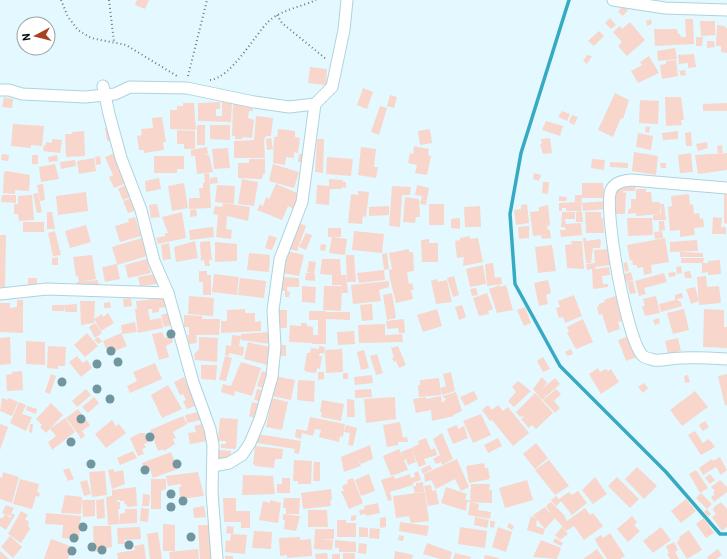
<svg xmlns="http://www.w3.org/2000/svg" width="727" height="559" font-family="Barlow,sans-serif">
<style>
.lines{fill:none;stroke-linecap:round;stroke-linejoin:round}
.stream{stroke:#37aac3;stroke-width:3.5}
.building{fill:#f8d6cb}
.street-casing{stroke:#aed3dd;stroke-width:13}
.path{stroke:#6b7c80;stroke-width:2;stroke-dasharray:1 3;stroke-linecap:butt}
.street{stroke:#fff;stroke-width:11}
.tree{fill:#71969f}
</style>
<rect width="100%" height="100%" fill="#e3f9ff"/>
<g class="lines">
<!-- stream -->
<polyline class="stream" points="569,0 521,153 510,214 515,284 560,366 666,472 720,534 727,534"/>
</g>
<!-- building -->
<g class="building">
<polygon points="137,0 149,0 145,9 135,5"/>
<polygon points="622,6 628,10 623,16 618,12"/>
<polygon points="610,18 616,25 611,29 605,23"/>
<polygon points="651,19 652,24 647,26 646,21"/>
<polygon points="685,19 693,19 694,44 655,46 654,29 677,29 678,34 680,34 681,37 686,37"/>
<polygon points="700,21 715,21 715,35 701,36"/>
<polygon points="630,22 645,40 627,56 618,46 622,42 613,32 620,26 622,29"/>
<polygon points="717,25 725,26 725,28 727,28 727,53 721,52 721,46 716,46"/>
<polygon points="599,31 604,36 594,46 588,41"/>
<polygon points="696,37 703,37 702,46 696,46"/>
<polygon points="707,41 714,41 715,47 707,48"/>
<polygon points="675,48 677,59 658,61 657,51"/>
<polygon points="694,54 696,67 688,68 688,63 679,64 678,55"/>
<polygon points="587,55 592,56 587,64 583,61"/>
<polygon points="649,56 659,73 638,83 631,71 642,65 640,62"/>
<polygon points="676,60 678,76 662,79 660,65 666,64 666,61"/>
<polygon points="310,67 327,69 326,85 308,83"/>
<polygon points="685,70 686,75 681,76 679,71"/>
<polygon points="363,88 373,92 367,109 357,105"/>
<polygon points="615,93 629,100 623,119 621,118 613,137 598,130"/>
<polygon points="390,95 397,97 394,108 387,106"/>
<polygon points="4,97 13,99 12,108 2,107"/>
<polygon points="665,97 681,97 684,120 681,120 682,125 666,126"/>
<polygon points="640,100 659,101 658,124 639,123"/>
<polygon points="220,102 220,109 216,109 216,116 222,116 222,102 232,103 231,122 198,121 198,103"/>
<polygon points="183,103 194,103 196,130 170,129 170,110 177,110 177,106 183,106"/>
<polygon points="233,103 252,104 253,111 249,111 248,118 254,120 252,138 243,137 242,139 235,139 235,136 232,136"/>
<polygon points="727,103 727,111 703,111 703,104"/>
<polygon points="380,106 387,108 379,135 371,132"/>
<polygon points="562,111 570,114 567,121 558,117"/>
<polygon points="572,115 578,117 574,125 569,122"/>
<polygon points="256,116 273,118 271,136 266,136 264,140 265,158 234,158 234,141 254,140"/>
<polygon points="162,117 166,142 163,142 164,150 144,153 144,150 139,150 137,136 142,135 141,129 153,128 152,118"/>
<polygon points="546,121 563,126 560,136 542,130"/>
<polygon points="13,124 44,126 42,146 31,145 31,148 11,146"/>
<rect x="197" y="125" width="8" height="20"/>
<polygon points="210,125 230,125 230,140 210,139"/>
<polygon points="646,126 650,127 649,133 645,132"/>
<polygon points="112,127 114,140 107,141 105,128"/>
<polygon points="278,129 295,131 295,137 300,138 298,153 294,152 294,158 286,157 285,165 273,163 274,137 277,137"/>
<polygon points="430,129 432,143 420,145 418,131"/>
<polygon points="177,130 195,131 195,149 184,149 184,144 177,144"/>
<polygon points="84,131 85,156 66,157 65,134 72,134 72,132"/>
<polygon points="678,131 678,139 663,140 662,133"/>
<polygon points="691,132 692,146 686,146 685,133"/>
<polygon points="638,133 653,136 651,150 636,147"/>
<polygon points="271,138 273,149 267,150 266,139"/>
<polygon points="550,138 552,153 543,154 540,144 542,144 541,139"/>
<polygon points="52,139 62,140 60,153 43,151 44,145 46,145 46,142 52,143"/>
<polygon points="317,139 324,139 323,173 315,172"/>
<polygon points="707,142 708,148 698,151 696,144"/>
<polygon points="722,145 723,153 718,153 717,146"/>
<polygon points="414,146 429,149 428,155 431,156 427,175 415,173 417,165 408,163 410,153 413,154"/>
<polygon points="207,147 208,154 204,155 209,155 213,172 197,174 195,156 191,156 191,150"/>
<polygon points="361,147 376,149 374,167 378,167 376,178 358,175"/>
<polygon points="228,148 230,168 214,169 212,149"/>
<polygon points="117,152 129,182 114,188 109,177 113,175 105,157"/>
<polygon points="634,152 658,156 656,175 632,171"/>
<polygon points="691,153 693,172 680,173 678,155"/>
<polygon points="727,153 727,170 698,174 695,155"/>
<polygon points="2,154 9,155 8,161 1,160"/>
<polygon points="299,154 306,154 305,162 298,162"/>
<rect x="32" y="155" width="6" height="9"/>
<polygon points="57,155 58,161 49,162 48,157"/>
<polygon points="100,156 101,164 96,165 95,157"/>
<polygon points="154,156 184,156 184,169 177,169 177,173 154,173"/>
<polygon points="327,157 353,159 351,176 326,174"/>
<polygon points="94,158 96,171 79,174 77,161"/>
<polygon points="249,159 265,159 265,174 263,174 262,179 238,178 238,163 249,163"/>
<polygon points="592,159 605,160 604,170 591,168"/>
<polygon points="75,160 76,166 61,169 60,162"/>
<polygon points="610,162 628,163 628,168 610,167"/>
<polygon points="660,163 666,163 666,168 661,168"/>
<polygon points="55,164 59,179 41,182 39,167"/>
<polygon points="273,164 299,172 294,188 269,181"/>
<polygon points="7,171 30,175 29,191 15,190 15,194 3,193 4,172"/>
<polygon points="209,173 211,208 189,209 189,198 200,198 199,188 203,188 203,183 205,182 204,174"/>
<polygon points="534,173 541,175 539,181 533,179"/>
<polygon points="217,177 218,183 210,184 210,178"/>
<polygon points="159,178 161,189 146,192 145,181"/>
<polygon points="242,179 258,182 254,206 238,204"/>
<polygon points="329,179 343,180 343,182 346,182 346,188 342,187 342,189 330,189 329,205 316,204 317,185 329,186"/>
<polygon points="543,182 549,182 548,194 542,193"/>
<polygon points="624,182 636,183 635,191 623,191"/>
<polygon points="184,183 188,208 172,211 168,186"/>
<polygon points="582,183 603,183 605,198 582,198"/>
<polygon points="43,184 45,200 40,201 37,185"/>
<polygon points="276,184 302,195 296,210 288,206 282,220 257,210 260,204 263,206 266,197 269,199"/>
<polygon points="125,185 130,197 123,200 118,189"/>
<polygon points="217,185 235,186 234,204 215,202"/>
<polygon points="417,185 429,188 426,205 420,204 422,196 415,195"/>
<polygon points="392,186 411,187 410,195 402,195 400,227 389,226"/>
<polygon points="616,188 623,188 623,193 626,192 625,214 616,214"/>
<polygon points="636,189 646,189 646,192 651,192 652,202 660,202 660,214 636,216 636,213 628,214 628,210 631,208 631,199 636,199"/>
<polygon points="358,191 369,192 366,217 363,216 362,224 348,223 351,194 358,195"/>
<polygon points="86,192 88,211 58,215 56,196"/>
<polygon points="38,193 42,212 37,213 33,194"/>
<polygon points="724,193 727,193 727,224 724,223"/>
<polygon points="689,194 690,205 693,204 694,214 699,213 700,219 703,218 704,227 694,228 695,235 680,237 680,230 670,231 668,207 672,206 671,196"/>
<polygon points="2,195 16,195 16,203 1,202"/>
<polygon points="32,195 34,220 19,221 18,214 14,214 14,204 18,204 18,196"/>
<polygon points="575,195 582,195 581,211 566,211 566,208 562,208 562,211 559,211 559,203 580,202 575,202"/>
<polygon points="559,196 567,197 566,201 559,201"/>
<polygon points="135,197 140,209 128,213 123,201"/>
<polygon points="405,197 419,199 420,217 416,217 415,223 403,222"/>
<polygon points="606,201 606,209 583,211 582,203"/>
<polygon points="223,203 250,207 248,221 227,216 226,229 232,230 231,239 216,237 218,215 224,216 213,214 215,206 222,207"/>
<polygon points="157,204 160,217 151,218 149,205"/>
<rect x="429" y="204" width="15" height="21"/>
<polygon points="527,204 529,223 516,225 514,210 521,209 521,205"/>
<polygon points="660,204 664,204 666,220 653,220 653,215 661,214"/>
<polygon points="548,205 550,225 547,226 548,230 550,230 551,238 542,239 541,235 533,236 530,212 539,211 539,207"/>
<polygon points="389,206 389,215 369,216 369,207"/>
<polygon points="480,206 481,227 465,227 464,207"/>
<polygon points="196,209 197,216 190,217 190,210"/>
<polygon points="580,211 582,212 583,222 576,222 576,212"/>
<polygon points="47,212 52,212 55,229 47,229"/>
<polygon points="182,212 186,238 158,244 156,238 165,236 165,233 168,233 162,217"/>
<polygon points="562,212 575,212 575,219 565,219 566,224 581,223 582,235 561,237 560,230 566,230 565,227 561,227"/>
<polygon points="585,212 601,212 601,218 603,218 604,233 586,233"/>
<polygon points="135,217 141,236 120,242 115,226 129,222 128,219"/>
<polygon points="713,217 722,218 721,227 726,227 726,234 712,234"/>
<polygon points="460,218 460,229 451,228 451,219"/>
<polygon points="627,218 652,218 653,235 628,236"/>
<polygon points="659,221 664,221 665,230 659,231"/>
<rect x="23" y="222" width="21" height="10"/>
<polygon points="299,223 306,226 297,251 290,249"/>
<polygon points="86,225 91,242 70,248 65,231"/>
<polygon points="529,226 529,238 519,239 518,227"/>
<polygon points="213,227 214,237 190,240 189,230"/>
<rect x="328" y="228" width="13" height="9"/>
<polygon points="55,231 61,255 53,256 48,233"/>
<polygon points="354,231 384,234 382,253 352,250"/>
<polygon points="662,231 663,238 655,239 654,232"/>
<polygon points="306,233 312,235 306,250 299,247"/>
<polygon points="0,235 6,235 5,288 0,287"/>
<polygon points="269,235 277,238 272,250 265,248"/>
<polygon points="470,236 470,239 478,238 483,262 463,266 464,257 457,258 455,241 460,240 460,238"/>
<polygon points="332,237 347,239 345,255 329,253"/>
<polygon points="142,238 147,256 117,265 120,279 105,282 102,267 117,264 112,247"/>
<polygon points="583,238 586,238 586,241 600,239 601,242 600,248 593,248 591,263 586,263"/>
<polygon points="665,238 669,262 651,265 652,273 644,275 643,267 637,268 637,265 633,265 632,260 630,261 627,245"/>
<polygon points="429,239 429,243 438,243 438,262 422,262 421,240"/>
<polygon points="697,240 698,251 670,252 670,242"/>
<polygon points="195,241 198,258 176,262 174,247"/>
<polygon points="210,241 212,260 209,260 210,266 205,266 204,260 201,261 200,242"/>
<polygon points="571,241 582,241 584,269 567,268 565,245 572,244"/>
<polygon points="215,242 237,244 237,261 215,262"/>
<polygon points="169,243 171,259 163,260 161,245"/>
<polygon points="321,244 326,245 325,251 320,250"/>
<polygon points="552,245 556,271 538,273 535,247"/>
<polygon points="409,249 409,252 413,252 414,271 407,272 409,284 412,283 414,290 411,290 413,299 396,303 390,279 389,270 392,269 389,253"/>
<polygon points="609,249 611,265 595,267 596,269 609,267 610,275 602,276 603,284 608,284 608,287 593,289 592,269 587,270 586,264 595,263 594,250"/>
<polygon points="287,251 304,255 299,276 282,273"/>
<polygon points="680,252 703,253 703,257 680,257"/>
<polygon points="249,253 270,255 269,272 247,270"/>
<polygon points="387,253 389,269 384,270 382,254"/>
<polygon points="92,255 96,279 79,282 78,276 76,276 73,257"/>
<polygon points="346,255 354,255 356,282 347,282"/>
<polygon points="58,257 58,265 52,265 52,258"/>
<polygon points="681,258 704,258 703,263 708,263 708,261 720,260 721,274 708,275 708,272 702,273 702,263 681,263"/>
<polygon points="147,259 151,273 128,278 125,265"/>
<polygon points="322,259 340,259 341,275 346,275 348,293 342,293 342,285 332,285 332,275 320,274"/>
<polygon points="309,261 316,262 314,274 315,274 315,281 305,280 306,273 311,273 307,272"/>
<polygon points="627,262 629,271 625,272 623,263"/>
<polygon points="493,263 495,278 501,277 502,284 487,286 485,264"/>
<polygon points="483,265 486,284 470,287 466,269"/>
<polygon points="681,266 682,273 677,274 676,267"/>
<polygon points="384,270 385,280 359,283 357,273"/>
<polygon points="199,271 207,271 207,275 211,275 211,295 203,295 203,282 199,282"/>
<polygon points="690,271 692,278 685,278 684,272"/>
<polygon points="631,272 633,280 626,282 624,274"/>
<polygon points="675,272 676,276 669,277 668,273"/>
<polygon points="664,273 667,282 644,288 646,294 639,296 635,281"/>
<polygon points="155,274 157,284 140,286 138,277"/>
<polygon points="214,274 239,277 237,295 212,292"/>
<polygon points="454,276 459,295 453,297 447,278"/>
<polygon points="706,276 707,287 719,286 721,303 699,305 697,277"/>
<polygon points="280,277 299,278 299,287 287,287 287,291 290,292 289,297 285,297 285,291 280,291"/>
<rect x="28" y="278" width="9" height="10"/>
<polygon points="240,278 266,281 264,298 238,295"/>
<polygon points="437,279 438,282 447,280 452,302 436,304 431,281"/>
<polygon points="98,280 99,288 78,290 77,282"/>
<polygon points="548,280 551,293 546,295 548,304 539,306 534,283"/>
<polygon points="389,281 389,287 379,290 381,301 353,304 351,285"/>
<polygon points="633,281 636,293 630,294 627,282"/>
<polygon points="500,285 500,287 506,285 513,310 497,313 489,289"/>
<polygon points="302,286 316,287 315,303 302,302"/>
<polygon points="324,286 342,286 341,311 323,310"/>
<polygon points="695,287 699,301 691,304 686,289"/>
<polygon points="476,288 478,295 472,296 470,289"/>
<polygon points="392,293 396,318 387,320 383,295"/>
<polygon points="487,293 493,309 488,311 489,314 479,316 473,298"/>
<polygon points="682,293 683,298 677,299 678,301 680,301 682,306 661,312 659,304 675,300 675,295"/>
<polygon points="574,295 582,316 565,323 563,317 559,318 556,308 560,307 558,301"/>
<polygon points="618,295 623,321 618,322 620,329 608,333 602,314 599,315 597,307 599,306 599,304 605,302 604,300"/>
<polygon points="189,296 214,298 213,316 188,314"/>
<polygon points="656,296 660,313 645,316 642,306 645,306 643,299"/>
<polygon points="131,298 132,306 124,307 123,299"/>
<polygon points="164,298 167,307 159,308 159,312 152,313 152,309 148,309 150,320 161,318 163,328 138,333 135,309 137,309 136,301"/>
<polygon points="17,300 23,300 23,333 0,332 0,303 10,303 10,308 17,307"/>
<polygon points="80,301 95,301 94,323 81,325"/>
<polygon points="110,302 111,308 104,308 104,303"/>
<polygon points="77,304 77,312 65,312 64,305"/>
<polygon points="372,304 373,320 362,321 360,305"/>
<rect x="52" y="305" width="12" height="6"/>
<polygon points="462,305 466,317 459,320 455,307"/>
<polygon points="525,307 531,323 524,326 517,310"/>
<polygon points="245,309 245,313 255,313 255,322 261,321 261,331 221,333 221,321 227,321 227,310"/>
<polygon points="437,309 442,326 423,332 417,315"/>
<polygon points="684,309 689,330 673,334 667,313"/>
<polygon points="704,309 724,310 724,327 727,327 727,348 703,347"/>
<rect x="278" y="310" width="9" height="18"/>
<polygon points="309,311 326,311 326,344 312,344 312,335 312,343 289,342 290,325 301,326 301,323 307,323 307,326 313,327 313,335 318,335 318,320 309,320"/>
<polygon points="326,312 350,312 350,320 326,319"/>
<polygon points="108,313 114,323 101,331 94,319 102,314 103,317"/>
<polygon points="169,313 172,325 164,327 161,315"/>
<polygon points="184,315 202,316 202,319 220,319 219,335 196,335 197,343 189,344 187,335 189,335 189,327 184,327"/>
<polygon points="659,318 660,323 655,325 653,320"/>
<polygon points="404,319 405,333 399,333 398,328 387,329 386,321"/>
<polygon points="583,319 593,342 576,349 567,333 569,332 567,327"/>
<polygon points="135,322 137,332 122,334 121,325"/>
<polygon points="95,323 102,333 95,338 89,327"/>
<polygon points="385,324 385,335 402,334 403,342 359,343 358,325"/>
<polygon points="354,331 355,344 338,345 337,332"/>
<polygon points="162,332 165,338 171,335 173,342 166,346 169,357 159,360 152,334"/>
<polygon points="270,332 270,344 241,340 241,334"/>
<polygon points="87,333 98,346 85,357 74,345"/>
<polygon points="121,333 127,346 108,354 103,341"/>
<polygon points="232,335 241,336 239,346 244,347 243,356 229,353 229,356 225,355 226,345 231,346"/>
<polygon points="629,336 637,357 626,361 618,340"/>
<polygon points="10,337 11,364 0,365 0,338"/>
<polygon points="98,337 102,341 99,344 94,340"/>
<polygon points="199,337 218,338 217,362 195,360 194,354 199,349"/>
<polygon points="678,338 681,351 668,354 665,341"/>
<polygon points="26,341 45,342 45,365 26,364"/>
<polygon points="248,342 269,347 267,359 272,360 271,366 244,359"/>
<rect x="281" y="345" width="5" height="11"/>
<polygon points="48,346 66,347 65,366 58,366 58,369 47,368"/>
<polygon points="319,346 325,347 324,354 320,353 319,356 322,356 320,369 317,368 316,373 307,372 304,370 307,353 310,353 311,348 319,349"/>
<polygon points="398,346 406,365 399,368 396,361 394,362 392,358 394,357 391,348"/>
<polygon points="342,349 343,372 326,373 325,350"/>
<polygon points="571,349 573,354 567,356 565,352"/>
<polygon points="364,350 369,368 361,370 357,352"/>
<polygon points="377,354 383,373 376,375 370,356"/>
<polygon points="77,356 83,363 87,360 92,368 81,377 69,362"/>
<polygon points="225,356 232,358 226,381 219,380"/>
<polygon points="543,357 550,369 543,372 537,361"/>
<polygon points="241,362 261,368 252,396 235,391 234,396 221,392 223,384 231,386"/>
<polygon points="155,363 162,379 130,393 127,386 137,381 133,372"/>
<polygon points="201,365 217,365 216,380 201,379"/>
<polygon points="598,368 600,372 606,369 608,371 611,369 619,382 601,394 589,374"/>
<polygon points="22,371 23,390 7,391 6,375 12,374 12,372"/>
<polygon points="262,371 270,373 265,389 257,386"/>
<polygon points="318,372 324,372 324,379 318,380"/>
<polygon points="451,372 455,391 442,395 440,388 446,386 443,374"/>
<rect x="343" y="373" width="5" height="6"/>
<polygon points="51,374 56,376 50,394 45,392"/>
<polygon points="727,374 727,405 725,406 718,376"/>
<polygon points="372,375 373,383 355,385 354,377"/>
<polygon points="688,375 690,382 685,383 684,376"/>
<polygon points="275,376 295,380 291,400 272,396"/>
<polygon points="184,377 198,405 187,409 183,401 186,400 183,394 180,395 174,382"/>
<polygon points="542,377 547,383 542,389 555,378 560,384 542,400 533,389"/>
<polygon points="439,378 441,395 419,397 418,385 420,385 420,380"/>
<polygon points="298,380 315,381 314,402 297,400"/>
<polygon points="518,381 531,391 514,407 508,401 516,392 512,387"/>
<polygon points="644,383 648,388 643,393 638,387"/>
<polygon points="168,385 182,409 162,418 151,395"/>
<polygon points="86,389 91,395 77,407 72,401"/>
<polygon points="257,389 264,390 262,402 254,400"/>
<polygon points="371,389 372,397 355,398 355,390"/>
<polygon points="556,389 561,394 554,401 560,408 555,413 543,400"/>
<polygon points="474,391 478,399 465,406 460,397"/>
<polygon points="695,391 708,407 682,426 670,410"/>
<polygon points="456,392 462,411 453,415 454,416 432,421 431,410 416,413 413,399 426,397 426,399 441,396 442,403 446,399 442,396"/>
<polygon points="535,393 553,413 536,429 532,425 529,428 521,419 524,417 522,416 520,417 516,412"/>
<polygon points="94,397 99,403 88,413 82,407"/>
<polygon points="395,397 396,419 366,423 364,399"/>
<polygon points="2,398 8,400 9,398 18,402 12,416 0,411"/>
<polygon points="272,398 288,402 282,430 266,427"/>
<polygon points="347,399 354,400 355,417 347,417"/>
<polygon points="322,400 344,404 341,421 321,417 322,412 320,412"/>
<polygon points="19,402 26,405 22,414 32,417 26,431 10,423"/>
<polygon points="252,402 260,404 257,419 249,416"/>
<polygon points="51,403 63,415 46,433 40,427 42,425 36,419"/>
<polygon points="488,405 492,410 498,405 503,411 508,407 529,433 513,446 492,420 490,421 482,410"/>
<polygon points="27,406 37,409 36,414 26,410"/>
<polygon points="78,409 90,425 78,434 66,418"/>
<polygon points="199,412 201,420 187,423 185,415"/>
<polygon points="481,414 491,435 473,443 463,421"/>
<polygon points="183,416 187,424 173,432 176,438 173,439 175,444 164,451 163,449 158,451 150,430"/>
<polygon points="310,417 345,424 343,437 340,436 339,442 319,437 321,430 315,429 313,436 302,433 301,439 295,437 296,429 307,431"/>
<polygon points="65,418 75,432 52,450 48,442 56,436 50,429"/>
<polygon points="220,418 238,419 236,449 221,448 221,444 226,444 226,441 218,441"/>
<polygon points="112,420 116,426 119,424 126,433 106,448 95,434"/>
<polygon points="705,421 709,427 703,431 699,425"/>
<polygon points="400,422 403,438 407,437 408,442 398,442 398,445 387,447 383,425"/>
<polygon points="0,424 8,427 0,450"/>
<polygon points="30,424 33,424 32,433 29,432"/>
<polygon points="202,424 203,430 206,430 208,441 190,444 188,433 196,432 194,426"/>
<polygon points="346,425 357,428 353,446 348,445 350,433 344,432"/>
<polygon points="457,425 458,429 464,426 468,438 453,444 447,429"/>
<polygon points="82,431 85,436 81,439 78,434"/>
<polygon points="695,431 703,443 709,439 715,447 701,455 688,435"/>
<polygon points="140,433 145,433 149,442 144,444 146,448 142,449 144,454 138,456 130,438"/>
<polygon points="442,433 453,459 442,465 441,462 436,464 433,459 440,455 433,439"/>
<polygon points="258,434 301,441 299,454 294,453 295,449 257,443"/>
<polygon points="426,438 431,450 435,448 437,455 424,459 426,464 419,467 411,448 419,444 418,441"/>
<polygon points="498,438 502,446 488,453 484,445"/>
<polygon points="536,443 548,458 535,469 523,454"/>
<polygon points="370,445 373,459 361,464 357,457 361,466 344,472 341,457"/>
<polygon points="255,446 283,449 282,459 275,459 274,468 255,466 255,465 253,464"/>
<polygon points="411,448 416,462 408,465 406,459 404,460 408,470 391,476 383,456 399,449 403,458 401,452"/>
<polygon points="219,450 231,451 230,458 218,458"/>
<polygon points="133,451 137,458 120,465 117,458"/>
<polygon points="171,452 178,469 153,478 150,469 145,470 142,463"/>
<polygon points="720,457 727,470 721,475 716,467 703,475 699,468 712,459 713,461"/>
<polygon points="457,459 469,487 461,491 455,479 436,489 431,480 425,482 424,474"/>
<polygon points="294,460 312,461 311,484 298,484 298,481 293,481"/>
<polygon points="549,460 569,486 555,495 535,470"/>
<polygon points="314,462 320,462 320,481 313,481"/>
<polygon points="484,463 485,468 488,468 490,479 469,483 466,466"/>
<polygon points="430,465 432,469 423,474 421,469"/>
<polygon points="637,467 657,486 644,499 625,479"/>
<polygon points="69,468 74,479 68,481 63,470"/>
<polygon points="114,469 114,472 123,470 125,484 112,489 108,470"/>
<polygon points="696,470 708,488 700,493 689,474"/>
<polygon points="105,471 107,495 92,497 89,472"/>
<polygon points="418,471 421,480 413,483 413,485 390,492 392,500 388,501 381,480 394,476 395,479 410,474 411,478 415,477 414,473"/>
<polygon points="3,472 19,477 12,503 0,499 0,477 2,478"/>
<polygon points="198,472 204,496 180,499 179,487 181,487 181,484 168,486 166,476"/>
<polygon points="369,474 375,491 361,496 355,480"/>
<polygon points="710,474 715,480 710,484 705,478"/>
<polygon points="243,475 273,476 275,494 242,495"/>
<polygon points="595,477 607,494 593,504 582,490"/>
<polygon points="617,477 639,499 630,508 608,486"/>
<polygon points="282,478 290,478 290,493 277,493 277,484 282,484"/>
<polygon points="353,478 363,503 349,509 341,491 344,491 342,486 348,483 347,480"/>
<polygon points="20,479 39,484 37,492 40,493 39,497 36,496 32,509 13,504"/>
<polygon points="151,479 166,479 166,489 161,491 161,509 151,509"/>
<polygon points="87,480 91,494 84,496 80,482"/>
<polygon points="527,480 533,500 505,508 499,488"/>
<polygon points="720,480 727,487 727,492 714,502 711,497 715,494 713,493 715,491 711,487"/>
<polygon points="423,482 424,492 415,493 413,486 416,486 416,483"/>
<polygon points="471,484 490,484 489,490 492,490 492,503 467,502 466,511 441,503 446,487 467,494 465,499 470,501"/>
<polygon points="431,485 432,491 436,490 439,504 428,506 424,486"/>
<polygon points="136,487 137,506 127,507 127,504 125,505 124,501 120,501 119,494 120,500 117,500 117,502 120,502 120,509 118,509 120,524 108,525 106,497 112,496 112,490"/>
<polygon points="331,489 332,500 330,501 331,506 303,509 301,493"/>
<polygon points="578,491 587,503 572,515 561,501 556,506 551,500 556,496 559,499 569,492 572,495"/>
<polygon points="425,492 429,521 411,523 409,516 396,518 393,496"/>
<polygon points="701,493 712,504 707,509 711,514 708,517 704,512 707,509 696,498"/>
<polygon points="143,494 150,495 149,506 142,506"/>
<polygon points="65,495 82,497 81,514 61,513"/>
<polygon points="223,498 236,498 236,511 250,511 250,528 241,528 241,522 224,522"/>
<polygon points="284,498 300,498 299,514 286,514 286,508 283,508"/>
<polygon points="104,499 105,518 97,519 96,500"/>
<polygon points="686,499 696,511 681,523 671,511"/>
<polygon points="82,500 95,500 95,516 83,517"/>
<polygon points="270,500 281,503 278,523 259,520 263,501 270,503"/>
<polygon points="470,502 479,504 478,510 491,512 490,519 468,515"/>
<polygon points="551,502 564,515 567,521 585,508 590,515 593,513 603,526 584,540 574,526 566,531 555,518 545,529 533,515 545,507 552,515 546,506"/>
<polygon points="721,502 727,509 727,527 722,531 712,517 716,514 713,510 714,507"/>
<polygon points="378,503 380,513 366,516 366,514 360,515 359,510 365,509 364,506"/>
<polygon points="6,505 14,508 10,516 2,513"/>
<polygon points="204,506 206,517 194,518 193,508"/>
<polygon points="141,508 149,509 148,522 140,521"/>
<polygon points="125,509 137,509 137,523 120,524 120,514 125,513"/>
<polygon points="308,510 327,510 328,527 308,527"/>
<polygon points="21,511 28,515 25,519 29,522 28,525 30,529 21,543 8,534"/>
<polygon points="12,513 15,515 6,530 0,526 0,517 2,519 5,514 10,518"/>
<polygon points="46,513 81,516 79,540 62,538 63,525 45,524"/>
<polygon points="283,514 300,516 296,531 284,529 285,520 283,520"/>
<polygon points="356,515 356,520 351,521 351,516"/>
<polygon points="531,516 537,519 536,526 545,529 543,535 527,530"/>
<polygon points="632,516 637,522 634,525 640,531 628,542 617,529"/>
<polygon points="386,517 386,527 380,528 380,518"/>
<polygon points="475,517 489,520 487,528 474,525"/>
<polygon points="704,518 714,533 706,538 696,524"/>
<polygon points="337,520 346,520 346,523 356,523 356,537 337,537"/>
<polygon points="490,521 495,521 494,528 490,527"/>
<polygon points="400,522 429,526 427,536 399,531"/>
<polygon points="509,523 514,526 512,530 507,527"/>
<polygon points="163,524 175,525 175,551 163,551"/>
<polygon points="198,525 209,525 211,559 200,559"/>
<polygon points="93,526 111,526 112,547 106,548 106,551 94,552"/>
<polygon points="227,526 234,527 233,534 247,535 245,554 225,552 226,540 230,541 231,534 226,533"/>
<polygon points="140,527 141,539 124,540 125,544 118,544 117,528"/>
<polygon points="359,527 368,528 368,537 359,537"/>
<polygon points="460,527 487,531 485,548 458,544"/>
<polygon points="498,527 512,532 506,552 492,547"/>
<polygon points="562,527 568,534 560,540 555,535"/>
<polygon points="661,527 671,540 653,553 643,541"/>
<polygon points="370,528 380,529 379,539 369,538"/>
<polygon points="315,529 334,529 334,539 319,540 333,540 332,550 314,549"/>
<polygon points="689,530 702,550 687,559 677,543 680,538 679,537"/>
<polygon points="254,531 272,532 271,549 252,548"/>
<polygon points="158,532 162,559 150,559 147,534"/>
<polygon points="610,533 625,556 620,559 607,559 596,542 595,539 601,535 603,538"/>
<polygon points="399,535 404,536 403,541 398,540"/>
<polygon points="10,536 22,547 13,558 1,547"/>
<polygon points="300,537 300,540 311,539 312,556 287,558 287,555 280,556 279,538"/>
<polygon points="555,538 563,543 561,546 553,542"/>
<polygon points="51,539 73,547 68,559 44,559"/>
<polygon points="335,540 356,542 356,552 339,552 339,548 335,548"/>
<polygon points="541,540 561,548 557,559 533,557"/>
<polygon points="674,542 678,550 675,552 679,559 670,559 667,554 669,553 666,546"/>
<polygon points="359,543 367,544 366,554 358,553"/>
<polygon points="427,543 452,552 450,559 440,559 423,554"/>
<polygon points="144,544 146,559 118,559 117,553 135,550 134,546"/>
<polygon points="198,549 199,559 170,559 169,552"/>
<polygon points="597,549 604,559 583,559 589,555"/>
<polygon points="718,549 722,555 716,559 708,559 707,557"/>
<polygon points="0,551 9,559 0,559"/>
<polygon points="395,551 413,555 412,559 394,559"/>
<polygon points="327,553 328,559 316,559 315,554"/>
<rect x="343" y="553" width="12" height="6"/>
<polygon points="455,553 471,557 470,559 453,559"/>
<rect x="332" y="554" width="8" height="5"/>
<polygon points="485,555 499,558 499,559 484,559"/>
<rect x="225" y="556" width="8" height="3"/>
</g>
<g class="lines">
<defs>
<g id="street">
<polyline points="613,0 665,8 727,10"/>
<polyline points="103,86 109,114 121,158 141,210 154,261 168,293 193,382 210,429 213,445 212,492 217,559"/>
<polyline points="0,90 9,90 22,94 85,97 115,94 130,87 187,88 254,102 289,107 315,104"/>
<path d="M727,188L631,180C623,181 615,182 611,190C603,209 627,342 643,356C645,358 651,359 654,360C663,361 673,358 681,358C697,357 712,358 727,359"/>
<polyline points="0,294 47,289 168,293"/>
<polyline points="213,466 229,463 242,455 250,443 260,419 272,377 275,347 273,310 280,259 302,202 315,104 332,87 344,30 347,0"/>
</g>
</defs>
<!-- street casing -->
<use href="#street" class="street-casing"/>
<!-- path -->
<g class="path">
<polyline points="61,0 68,17 78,30 91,38 126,45 177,76"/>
<polyline points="109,0 114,42"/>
<polyline points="277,15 282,23 326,59"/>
<polyline points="188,76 207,0"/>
<path d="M210,80C231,78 254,36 268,22C280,10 301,7 316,0"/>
</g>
<!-- street -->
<use href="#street" class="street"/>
</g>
<!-- trees -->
<g class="tree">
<circle cx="171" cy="334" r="4.5"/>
<circle cx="111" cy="351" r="4.5"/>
<circle cx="118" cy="362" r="4.5"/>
<circle cx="97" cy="364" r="4.5"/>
<circle cx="62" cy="382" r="4.5"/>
<circle cx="97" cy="389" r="4.5"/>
<circle cx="110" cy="399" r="4.5"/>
<circle cx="81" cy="419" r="4.5"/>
<circle cx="150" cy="437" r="4.5"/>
<circle cx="71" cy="442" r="4.5"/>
<circle cx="91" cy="464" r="4.5"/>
<circle cx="177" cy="464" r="4.5"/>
<circle cx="145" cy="470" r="4.5"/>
<circle cx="171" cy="494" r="4.5"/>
<circle cx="183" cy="501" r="4.5"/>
<circle cx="171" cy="507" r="4.5"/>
<circle cx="83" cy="527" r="4.5"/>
<circle cx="191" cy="537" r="4.5"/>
<circle cx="74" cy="538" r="4.5"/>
<circle cx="129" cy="545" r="4.5"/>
<circle cx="92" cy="547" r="4.5"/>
<circle cx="102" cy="550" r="4.5"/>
<circle cx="72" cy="551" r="4.5"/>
</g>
<!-- north arrow -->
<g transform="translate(36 36) rotate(263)"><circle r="19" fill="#ffffff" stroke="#9ba0a1"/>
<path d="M0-3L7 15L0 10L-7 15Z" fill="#a94221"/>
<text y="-6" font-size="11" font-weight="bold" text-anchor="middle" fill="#041114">N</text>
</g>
</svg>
